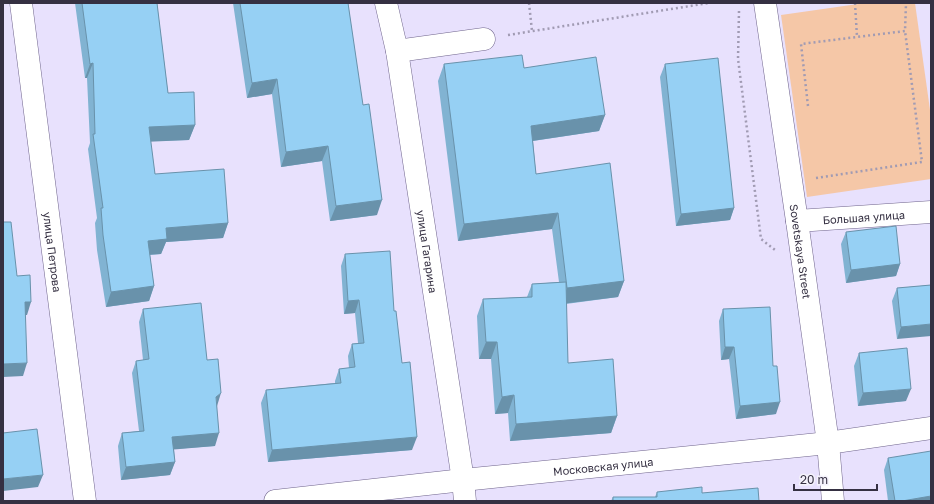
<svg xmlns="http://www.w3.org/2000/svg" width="934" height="504" font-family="'Golos Text',sans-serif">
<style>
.green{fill:#f5c7a7}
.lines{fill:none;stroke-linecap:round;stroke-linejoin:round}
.minor-casing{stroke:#6f648c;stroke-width:23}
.path{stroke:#a19bb3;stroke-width:2.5;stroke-dasharray:2 3;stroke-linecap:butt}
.minor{stroke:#fff;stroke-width:22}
.wall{fill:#81b3d2}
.shaded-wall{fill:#6992ab}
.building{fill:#96d0f4;stroke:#6992ab}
.labels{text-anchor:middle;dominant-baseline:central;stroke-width:3;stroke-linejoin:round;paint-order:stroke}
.street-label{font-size:11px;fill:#353042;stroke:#f4f2fb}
</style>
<rect width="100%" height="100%" fill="#e8e1fd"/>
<!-- green -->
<polygon class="green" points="865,3 915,3 931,117 931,179 807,197 781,15"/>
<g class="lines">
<defs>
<g id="minor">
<path id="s1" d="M21,3L85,501"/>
<path id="s2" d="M386,3L397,51L463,480L465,501"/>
<path id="s3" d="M765,3L797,221L828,443L833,501"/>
<polyline points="397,51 484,39"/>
<path id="s4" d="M797,221L931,212"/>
<path id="s5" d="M275,501L463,480L828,443L931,428"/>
</g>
</defs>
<!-- minor casing -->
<use href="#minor" class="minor-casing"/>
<!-- path -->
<g class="path">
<polyline points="529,3 532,31"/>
<polyline points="855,3 857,37"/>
<polyline points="739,11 738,59 761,239 775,250"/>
<polyline points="508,35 709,3"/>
<polyline points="808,106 801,44 905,31 906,3"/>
<polyline points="816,178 922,162 905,31"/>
</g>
<!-- minor -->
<use href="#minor" class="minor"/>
</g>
<!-- wall -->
<g class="wall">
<polygon points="75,3 162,3 157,4 168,93 195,125 189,140 150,141 155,174 228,223 223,238 166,242 161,254 150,255 154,286 149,301 106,307 97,250 95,223 97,218 88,149 90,143 87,78 85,78"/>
<polygon points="233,3 348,3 377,215 330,221 322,161 281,167 272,94 247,98"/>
<polygon points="444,64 524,68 605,115 599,131 533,141 536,174 624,281 618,297 566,304 568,363 617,416 611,433 510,441 508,413 495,414 491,359 479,359 477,316 483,299 527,297 532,284 559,282 552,229 458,241 438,81"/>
<polygon points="665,64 734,208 730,220 676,226 660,77"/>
<polygon points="846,232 900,264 896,276 846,283 841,244"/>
<polygon points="345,254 394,311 412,450 268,462 261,403 266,390 335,383 335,381 339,369 349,368 348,356 352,344 358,343 355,313 344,314 341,266"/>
<polygon points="931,285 897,339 892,301 897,288"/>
<polygon points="143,309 207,360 217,405 215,446 174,449 175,462 170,475 121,480 118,446 122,433 139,431 132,373 136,361 143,360 139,322"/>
<polygon points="723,309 776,414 736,419 729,359 721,360 719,321"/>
<polygon points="859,353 906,401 858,406 854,366"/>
<polygon points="888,458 931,501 888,501 884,470"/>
<polygon points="657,492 702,493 759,501 611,501 613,497 655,497"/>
</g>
<!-- shaded-wall -->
<g class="shaded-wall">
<polygon points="93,63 87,78 85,78 90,64"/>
<polygon points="277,79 272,94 247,98 252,83"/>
<polygon points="605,115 599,131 525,142 531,126"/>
<polygon points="195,125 189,140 143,142 149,127"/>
<polygon points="328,146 322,161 281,167 286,152"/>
<polygon points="382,200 377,215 330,221 336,206"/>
<polygon points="734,208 730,220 676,226 681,214"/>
<polygon points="558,213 552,229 458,241 464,224"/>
<polygon points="228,223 223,238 166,242 161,254 143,255 148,241 166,228"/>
<polygon points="900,264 896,276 846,283 851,270"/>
<polygon points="624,281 618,297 561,304 567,288"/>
<polygon points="154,286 149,301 106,307 111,292"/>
<polygon points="359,300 355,313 344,314 348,301"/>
<polygon points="25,302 31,302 27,315 20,315"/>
<polygon points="931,324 931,336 897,339 901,327"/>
<polygon points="486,342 497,342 491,359 479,359"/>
<polygon points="725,347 734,347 729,359 721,360"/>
<polygon points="27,363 23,376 3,377 3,364"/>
<polygon points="911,389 906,401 858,406 863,393"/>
<polygon points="221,393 217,406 216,397"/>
<polygon points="514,395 508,413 495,414 502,397"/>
<polygon points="780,402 776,414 736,419 740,406"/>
<polygon points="617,416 611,433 510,441 516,424"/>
<polygon points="219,433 215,446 168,450 172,437"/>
<polygon points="417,437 412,450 268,462 272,450"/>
<polygon points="175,462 170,475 121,480 126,467"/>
<polygon points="43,475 38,487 3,491 3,479"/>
<polygon points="931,496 931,501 902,501"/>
</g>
<!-- building -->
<g class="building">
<polygon points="82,3 157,3 168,93 194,92 195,125 149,127 155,174 224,169 228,223 166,228 167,239 148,241 154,286 111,292 103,235 101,208 103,208 93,134 95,134 93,63 90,64"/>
<polygon points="240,3 348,3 363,105 369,104 382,200 336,206 328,146 286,152 277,79 252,83"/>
<polygon points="522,55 524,68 596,57 605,115 531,126 536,174 610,163 624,281 567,288 558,213 464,224 444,64"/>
<polygon points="718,58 734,208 681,214 665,64"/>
<polygon points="3,222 11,222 17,276 30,275 31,302 25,302 27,363 3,364"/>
<polygon points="896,226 900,264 851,270 846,232"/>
<polygon points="390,251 394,311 396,311 402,363 410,362 417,437 272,450 266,390 341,383 339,369 355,367 352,344 364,343 359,300 348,301 345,254"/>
<polygon points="566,282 568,363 613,359 617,416 516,424 514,395 502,397 497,342 486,342 483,299 532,297 532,284"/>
<polygon points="931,285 931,324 901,327 897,288"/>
<polygon points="201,303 207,360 218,359 221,393 216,397 219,433 172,437 175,462 126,467 122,433 144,431 136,361 149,359 143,309"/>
<polygon points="770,307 773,366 777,366 780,402 740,406 734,347 725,347 723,309"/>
<polygon points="907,348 911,389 863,393 859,353"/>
<polygon points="37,429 43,475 3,479 3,433"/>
<polygon points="931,451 931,496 902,501 895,501 888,458"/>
<polygon points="702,487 702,493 758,488 759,501 613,501 613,497 657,497 657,492"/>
</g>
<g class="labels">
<!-- street labels -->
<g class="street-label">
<text stroke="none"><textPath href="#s4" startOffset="67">Большая улица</textPath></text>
<text stroke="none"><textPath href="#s1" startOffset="251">улица Петрова</textPath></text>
<text stroke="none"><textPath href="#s2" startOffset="252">улица Гагарина</textPath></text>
<text stroke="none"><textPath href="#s3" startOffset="251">Sovetskaya Street</textPath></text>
<text stroke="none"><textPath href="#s5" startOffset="330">Московская улица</textPath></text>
</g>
</g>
<!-- border -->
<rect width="934" height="504" fill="none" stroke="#353042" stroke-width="8"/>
<!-- scale -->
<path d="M794 484v6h83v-6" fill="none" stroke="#353042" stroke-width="2"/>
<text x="800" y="484" font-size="12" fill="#353042" stroke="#f4f2fb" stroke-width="3" paint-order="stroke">20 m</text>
</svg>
